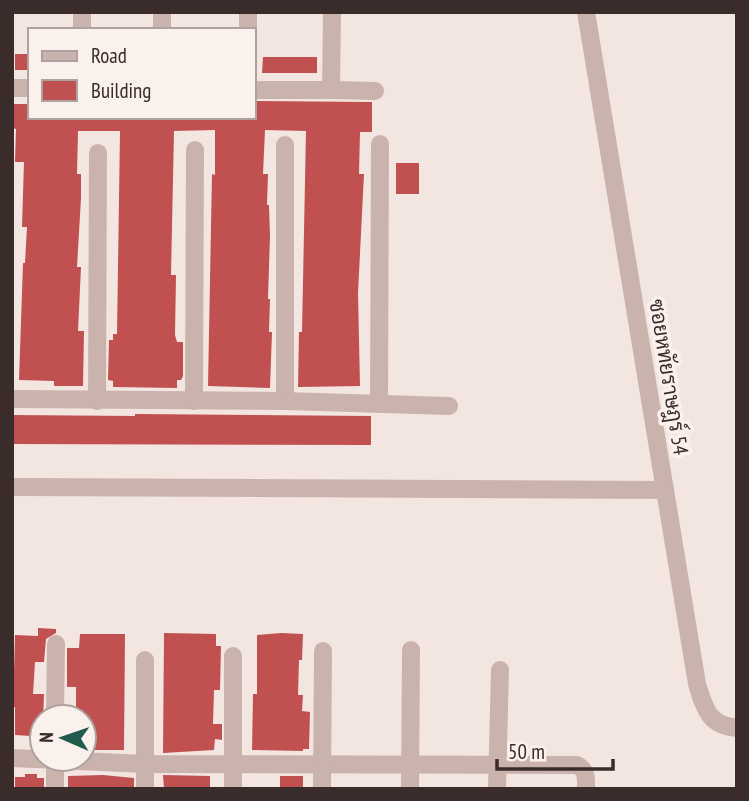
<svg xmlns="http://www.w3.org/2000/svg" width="749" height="801" font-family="'PT Sans Narrow',Sarabun,sans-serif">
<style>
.building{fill:#c15051}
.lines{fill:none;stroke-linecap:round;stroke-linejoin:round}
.minor{stroke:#cbb3ad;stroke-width:18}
.labels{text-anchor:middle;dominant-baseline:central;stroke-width:7;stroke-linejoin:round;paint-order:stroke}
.street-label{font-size:21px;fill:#392c2b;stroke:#faf1ed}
</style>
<rect width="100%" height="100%" fill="#f3e6e1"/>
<!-- building -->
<g class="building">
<rect x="15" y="54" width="15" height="16"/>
<polygon points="263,57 317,57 317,73 262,73"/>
<polygon points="256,101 372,102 372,132 360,132 359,174 364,174 358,293 360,386 298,387 299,332 302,332 306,131 265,130 263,174 268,174 267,205 269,205 270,236 268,299 270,299 269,332 272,332 270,388 208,386 212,174 215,175 215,130 174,131 171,275 176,275 175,335 177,342 183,342 183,376 181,380 177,380 177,388 113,387 113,381 108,380 109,340 113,340 113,334 117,334 120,131 78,131 77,174 81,174 81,198 77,267 81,267 78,331 84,331 83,386 54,386 54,381 19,380 23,263 25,263 27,227 22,227 24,162 15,162 16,129 12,128 12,104 30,104 29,117 256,117"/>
<rect x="396" y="163" width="23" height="31"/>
<polygon points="135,414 371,416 371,445 12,444 12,415 135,416"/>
<polygon points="38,628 56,629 56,633 46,639 44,662 35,662 33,694 44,694 42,748 30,747 31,736 15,735 15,707 13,707 15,635 38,636"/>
<polygon points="164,633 216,634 216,646 221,646 220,690 214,690 213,724 222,724 222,740 215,739 214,750 163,753"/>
<polygon points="281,633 303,634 302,660 299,660 298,695 303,695 302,711 310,712 309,749 303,749 303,751 252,750 253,694 257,694 257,635"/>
<polygon points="80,634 125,634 124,750 84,750 84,717 76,717 76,687 67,687 67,648 79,648"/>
<polygon points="25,774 37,774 37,778 44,778 44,789 15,789 15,777 25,777"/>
<polygon points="103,775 134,778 134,789 68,789 68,776"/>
<polygon points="163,775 210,776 210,789 164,789"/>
<rect x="280" y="776" width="23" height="13"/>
</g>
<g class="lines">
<!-- minor -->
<g class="minor">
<polyline points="248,12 248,30"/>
<path d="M586,12L697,684C705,709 708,725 737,728"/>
<polyline points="82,30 82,12"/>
<polyline points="162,30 162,12"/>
<polyline points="12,88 30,88"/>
<polyline points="254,90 331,90 332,12"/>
<polyline points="331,90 375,91"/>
<polyline points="285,145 285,401"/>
<polyline points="12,399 285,401 449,406"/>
<polyline points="97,401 98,153"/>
<polyline points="194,401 195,150"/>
<polyline points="379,404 380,144"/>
<polyline points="12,487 665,490"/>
<polyline points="233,656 233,789"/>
<polyline points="145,660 145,789"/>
<polyline points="55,717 56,644"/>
<path d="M12,758L145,764L577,765C587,770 586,778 586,789"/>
<polyline points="55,759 55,789"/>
<polyline points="322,789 323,651"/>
<polyline points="410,789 411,650"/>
<polyline points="497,789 500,670"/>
</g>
</g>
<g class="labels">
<!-- street labels -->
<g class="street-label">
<text transform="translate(669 377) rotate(81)">ซอยหทัยราษฎร์ 54</text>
</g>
</g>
<!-- border -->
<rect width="749" height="801" fill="none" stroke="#392c2b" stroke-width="28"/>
<!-- legend -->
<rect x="28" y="28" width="228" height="91" fill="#faf1ed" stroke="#ada29f" stroke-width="2"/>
<rect x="42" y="51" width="35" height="10" fill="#cbb3ad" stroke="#ada29f" stroke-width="2"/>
<text x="91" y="63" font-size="21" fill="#392c2b">Road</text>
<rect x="42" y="80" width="35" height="21" fill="#c15051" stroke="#ada29f" stroke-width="2"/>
<text x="91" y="98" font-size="21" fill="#392c2b">Building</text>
<!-- north arrow -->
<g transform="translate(63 738) rotate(272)"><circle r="33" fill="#faf1ed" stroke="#ada29f" stroke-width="2"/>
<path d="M0-5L12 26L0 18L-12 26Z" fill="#225a4f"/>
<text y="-10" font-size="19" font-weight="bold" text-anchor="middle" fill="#392c2b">N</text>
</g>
<!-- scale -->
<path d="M497 759v10h116v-10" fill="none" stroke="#392c2b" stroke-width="3.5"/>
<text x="508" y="759" font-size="21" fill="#392c2b" stroke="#faf1ed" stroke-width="5" paint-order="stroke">50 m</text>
</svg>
